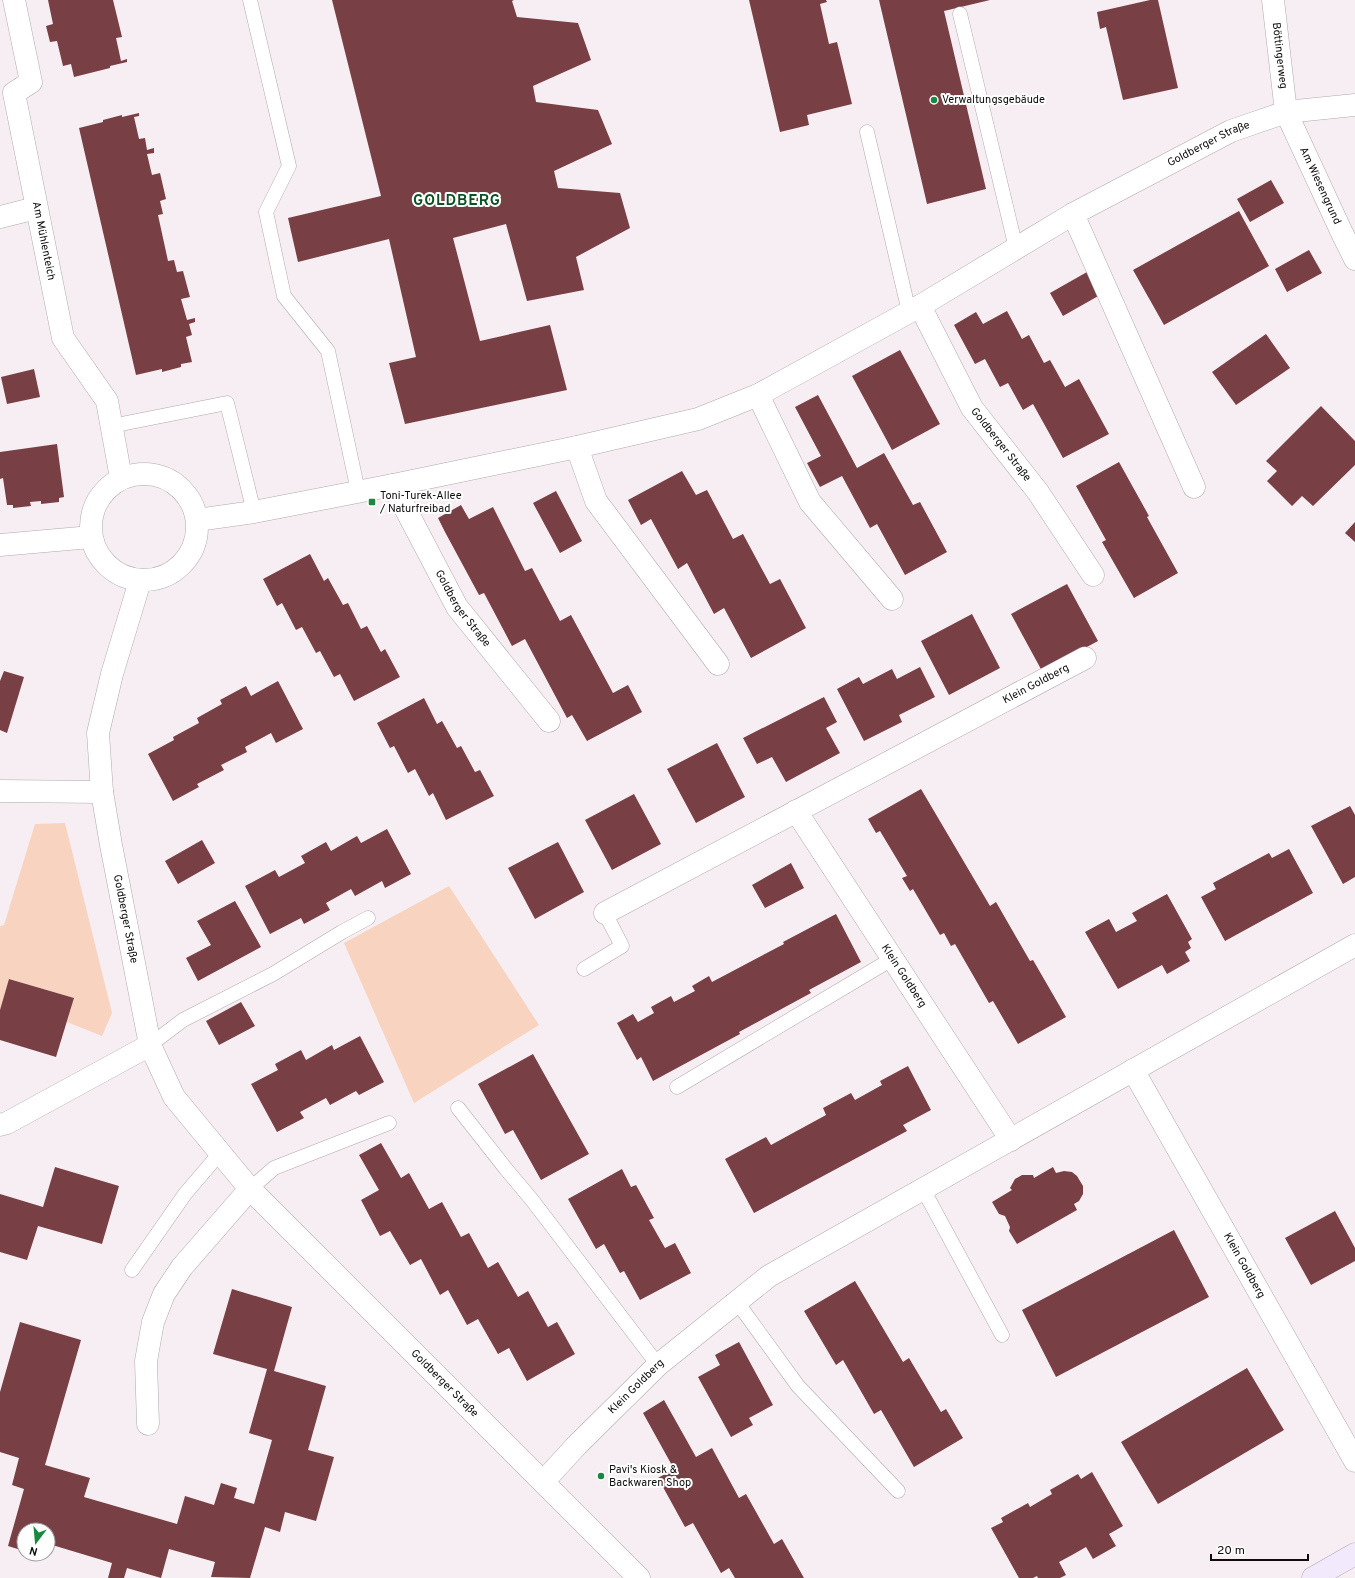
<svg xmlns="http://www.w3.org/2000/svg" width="1355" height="1578" font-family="Overpass,sans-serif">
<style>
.green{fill:#f8d3bf}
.building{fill:#783f44}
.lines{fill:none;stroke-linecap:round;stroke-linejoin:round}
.lane-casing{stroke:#b1a9ad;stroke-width:15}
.street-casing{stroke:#b1a9ad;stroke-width:23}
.secondary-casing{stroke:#b1a9ad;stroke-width:23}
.lane{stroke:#fff;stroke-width:14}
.street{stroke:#fff;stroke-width:22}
.secondary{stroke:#f3e9fd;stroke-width:22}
.poi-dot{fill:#198840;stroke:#fefefe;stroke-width:1.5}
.labels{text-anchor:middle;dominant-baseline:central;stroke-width:4;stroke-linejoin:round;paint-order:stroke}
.street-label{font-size:11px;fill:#0d0b0c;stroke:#fefefe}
.poi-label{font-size:11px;fill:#0d0b0c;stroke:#fefefe;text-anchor:start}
.district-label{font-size:15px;font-weight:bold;letter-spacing:1px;fill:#0b5124;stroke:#fefefe}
</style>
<rect width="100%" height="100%" fill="#f7eef3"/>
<!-- green -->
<g class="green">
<polygon points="65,823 112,1013 102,1036 67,1022 74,998 10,979 0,1010 0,926 4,925 35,824"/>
<polygon points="449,886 539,1025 414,1103 344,943"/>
</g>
<!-- building -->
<g class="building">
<polygon points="48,0 113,0 122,37 116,38 121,61 127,59 127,62 110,66 110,68 74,77 71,64 63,66 57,41 50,42 46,26 53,24"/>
<polygon points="332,0 514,0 512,1 517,17 578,23 591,60 533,86 536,102 598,110 612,144 554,171 558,188 620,193 630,228 576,257 584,290 527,301 506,224 453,238 480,341 550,325 567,390 405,424 389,363 416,357 389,239 298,262 288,218 381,196"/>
<polygon points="749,0 826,0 827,2 820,4 829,44 837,42 852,104 807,115 809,125 780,132"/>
<polygon points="879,0 990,0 944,11 986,189 927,204"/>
<polygon points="1150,0 1158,0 1178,88 1123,100 1106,27 1100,29 1097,12"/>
<polygon points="139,113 139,116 134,117 139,139 145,138 147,150 154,148 154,153 147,154 152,175 160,173 166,199 160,201 163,214 158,215 168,261 174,260 177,272 183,271 190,297 181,299 187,320 195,318 195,322 189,324 192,335 186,337 192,362 181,364 181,367 162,372 162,369 136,375 79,128 103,122 103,120 122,115 122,117"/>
<polygon points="1271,180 1284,203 1250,222 1237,199"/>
<polygon points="1239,211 1269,266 1164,325 1133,270"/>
<polygon points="1309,250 1322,273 1287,292 1275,269"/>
<polygon points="1087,272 1100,295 1063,316 1050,293"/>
<polygon points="1007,311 1022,339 1029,335 1044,363 1050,360 1065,387 1079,379 1109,434 1063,458 1033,404 1023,410 1008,383 1000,387 985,359 975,364 954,325 976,312 983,324"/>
<polygon points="1266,334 1290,368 1236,405 1212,372"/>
<polygon points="900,350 940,424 892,450 852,376"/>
<polygon points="34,369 40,397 7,404 1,377"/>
<polygon points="818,395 857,468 884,453 913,505 920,502 947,552 905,575 877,524 870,528 842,476 820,487 807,463 821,456 795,407"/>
<polygon points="1321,406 1355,441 1355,465 1313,506 1302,496 1292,506 1267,481 1277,471 1266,461"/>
<polygon points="57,444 64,497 59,498 59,502 41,504 41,501 30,502 31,506 13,508 13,505 7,505 3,478 0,479 0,452"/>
<polygon points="1119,462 1149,516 1147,517 1178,573 1134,598 1102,542 1106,540 1076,486"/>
<polygon points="682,471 696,495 707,490 733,539 743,534 770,584 780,579 806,628 751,658 724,608 714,614 687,563 678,569 651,519 641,525 628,500"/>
<polygon points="556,491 582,541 560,553 533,503"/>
<polygon points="461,505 469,519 493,507 525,571 532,568 560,621 571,615 613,693 628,685 642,712 587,741 572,715 567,718 525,639 512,646 484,593 479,595 445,532 438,518"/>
<polygon points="1355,522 1355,542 1345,533"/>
<polygon points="310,554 324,581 328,578 343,605 348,603 361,629 367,626 381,652 385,649 400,677 354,701 340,674 334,677 320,651 316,653 302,627 296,630 282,603 277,606 263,579"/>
<polygon points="1067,584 1098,641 1042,671 1011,614"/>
<polygon points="972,614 1000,668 949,695 921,641"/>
<polygon points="920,667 935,697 899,715 902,722 864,741 837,689 859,677 863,684 892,669 897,679"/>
<polygon points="4,671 24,677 7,733 0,730 0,681"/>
<polygon points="278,681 303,729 276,743 271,733 245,747 247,752 221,765 224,770 197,784 199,787 173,801 148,754 174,740 173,737 199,723 197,718 222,704 220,700 246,686 251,696"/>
<polygon points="824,697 837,722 826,728 840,753 786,782 772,757 757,764 743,738"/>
<polygon points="424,698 437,724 442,721 457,748 461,746 475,772 480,770 494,796 446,820 433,793 429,796 415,769 408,773 394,746 390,748 377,723"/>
<polygon points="717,743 745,797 696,823 667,769"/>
<polygon points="921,789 990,906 996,902 1030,961 1033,960 1066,1017 1018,1044 993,1001 989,1003 955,944 951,946 944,933 940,935 913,889 910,891 902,878 907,876 880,831 876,833 868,819"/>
<polygon points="634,794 661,844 612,870 585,820"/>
<polygon points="1350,806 1355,815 1355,877 1343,884 1311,826"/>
<polygon points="387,829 411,874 385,888 382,881 355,896 351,889 326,903 330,910 304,924 301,918 270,934 245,886 275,870 279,877 305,863 301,856 326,842 331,851 357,836 361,843"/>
<polygon points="202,840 215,863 178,884 165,861"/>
<polygon points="558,842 584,892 535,919 508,868"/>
<polygon points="1289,849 1313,893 1225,941 1201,897 1216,889 1213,883 1269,853 1272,858"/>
<polygon points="791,863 804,888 765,908 752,885"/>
<polygon points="1167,894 1192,939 1188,942 1191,948 1185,952 1190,961 1167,974 1162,965 1118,989 1085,932 1109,919 1116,932 1137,921 1132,913"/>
<polygon points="235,901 261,947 198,981 186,958 211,945 197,921"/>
<polygon points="836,914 861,962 809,990 811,993 739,1032 740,1034 653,1081 641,1057 637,1060 617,1023 633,1014 638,1022 654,1013 651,1007 671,996 674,1002 695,991 692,986 709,976 712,982 784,944 783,942"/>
<polygon points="9,979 74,998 56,1057 0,1040 0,1010"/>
<polygon points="241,1002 255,1026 219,1045 206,1021"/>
<polygon points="360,1036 384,1082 359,1095 356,1091 330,1105 326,1098 300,1112 304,1118 277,1132 251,1084 278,1070 275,1064 301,1050 306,1060 332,1045 334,1050"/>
<polygon points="533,1054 589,1154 541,1180 513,1130 505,1134 478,1084"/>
<polygon points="908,1066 931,1110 903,1125 907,1131 754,1213 725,1159 766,1137 771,1145 826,1115 823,1108 851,1093 855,1100 882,1085 880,1081"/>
<polygon points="381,1143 401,1178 409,1173 429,1209 442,1202 461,1237 469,1233 488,1268 498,1262 518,1297 528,1291 548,1327 557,1322 575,1354 527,1381 509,1348 498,1354 478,1319 467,1325 448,1290 440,1295 421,1259 410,1265 390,1231 380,1236 361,1200 379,1190 359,1155"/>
<polygon points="55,1167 119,1186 102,1244 38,1226 27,1260 0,1252 0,1194 43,1207"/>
<polygon points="1053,1167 1056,1173 1064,1171 1072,1172 1077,1176 1083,1186 1083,1194 1079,1201 1074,1204 1077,1210 1017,1244 1009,1231 1010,1227 1005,1216 999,1214 992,1202 1012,1190 1010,1188 1015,1179 1022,1175 1033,1175 1034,1178"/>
<polygon points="622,1169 631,1187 636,1185 654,1218 649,1220 665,1248 675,1243 691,1273 640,1300 624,1271 620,1273 604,1244 596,1249 568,1199"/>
<polygon points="1335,1211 1355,1248 1355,1261 1311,1285 1285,1238"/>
<polygon points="1174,1230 1209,1297 1056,1377 1022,1310"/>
<polygon points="855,1281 903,1362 909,1358 941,1412 946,1409 963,1438 914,1467 881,1410 874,1414 843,1360 836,1365 804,1311"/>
<polygon points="232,1289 292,1307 274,1371 326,1386 308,1450 334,1457 316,1521 285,1512 280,1532 265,1527 250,1578 211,1577 215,1562 169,1549 161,1578 127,1568 124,1578 108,1578 112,1563 49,1544 48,1547 48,1530 24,1530 24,1551 8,1546 24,1489 12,1485 19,1458 0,1452 0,1392 20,1322 81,1340 45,1465 90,1478 84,1497 177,1524 185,1496 214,1505 221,1483 237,1488 234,1498 254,1504 272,1440 249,1433 267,1369 213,1354"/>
<polygon points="739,1342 773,1405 749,1418 753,1425 731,1437 698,1377 720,1365 715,1355"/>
<polygon points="1247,1368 1284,1430 1158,1504 1121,1442"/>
<polygon points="664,1400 696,1457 712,1448 739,1498 746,1494 774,1544 782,1539 804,1578 735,1578 729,1568 721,1573 693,1523 685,1527 658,1478 674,1469 643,1413"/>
<polygon points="1092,1472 1123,1526 1109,1534 1116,1546 1093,1559 1086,1547 1072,1555 1059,1562 1066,1575 1060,1578 1038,1578 1037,1576 1033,1578 1019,1578 991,1528 1003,1522 1001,1518 1028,1503 1030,1507 1052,1494 1050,1490 1078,1474 1081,1479"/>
</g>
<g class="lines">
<defs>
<g id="lane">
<polyline points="250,0 289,166 266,212 284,296 328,351 358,491"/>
<polyline points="960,14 1016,248"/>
<polyline points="867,132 909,312"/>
<polyline points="111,426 227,403 254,512"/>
<polyline points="584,969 622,946 605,913"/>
<polyline points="150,1045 183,1020 273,974 342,932 368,918"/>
<polyline points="677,1087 892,959"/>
<polyline points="458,1108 506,1169 532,1200 658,1365"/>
<polyline points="250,1189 274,1168 389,1123"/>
<polyline points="923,1189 1002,1335"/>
<polyline points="132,1270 185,1194 220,1153"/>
<polyline points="737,1302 798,1386 898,1491"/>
</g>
<g id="street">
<path id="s1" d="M14,0L31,82L14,93L63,338L107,401L121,478"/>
<path id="s2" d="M1273,0L1286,112L1342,233L1355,259"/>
<polyline points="1073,214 1194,487"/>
<polyline points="0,217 36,208"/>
<path id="s3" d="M920,306L972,408L1038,492L1093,575"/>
<polyline points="758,395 810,502 892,599"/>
<polyline points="577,447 596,501 718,664"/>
<circle cx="144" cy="527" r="53"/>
<path id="s4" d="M393,485L457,607L549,721"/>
<path id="s5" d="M197,520L254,512L393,485L577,447L698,419L758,395L920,306L1073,214L1231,131L1286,112L1355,105"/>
<polyline points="0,545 91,537"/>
<path id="s6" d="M140,581L112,674L98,733L102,792L111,845L150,1045L174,1097L250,1189L639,1578"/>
<polyline points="0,791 102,792"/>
<path id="s7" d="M796,811L1011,1140"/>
<path id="s8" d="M605,913L1085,658"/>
<path id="s9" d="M1133,1070L1355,1461"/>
<polyline points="0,1125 7,1123 150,1045"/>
<polyline points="148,1424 146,1361 153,1322 164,1294 182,1267 250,1189"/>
<path id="s10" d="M544,1481L577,1445L658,1365L769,1276L1355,945"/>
</g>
<polyline id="secondary" points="1313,1578 1355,1554"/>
</defs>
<!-- lane casing -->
<use href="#lane" class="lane-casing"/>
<!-- street casing -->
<use href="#street" class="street-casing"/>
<!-- secondary casing -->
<use href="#secondary" class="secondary-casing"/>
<!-- lane -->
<use href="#lane" class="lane"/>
<!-- street -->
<use href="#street" class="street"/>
<!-- secondary -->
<use href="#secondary" class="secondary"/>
</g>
<!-- markers -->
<g class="poi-dot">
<circle cx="934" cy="100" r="4"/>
<rect x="368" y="498" width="8" height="8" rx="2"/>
<circle cx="601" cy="1476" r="4"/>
</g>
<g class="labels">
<!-- street labels -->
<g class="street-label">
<text stroke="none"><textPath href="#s2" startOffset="56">Böttingerweg</textPath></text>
<text stroke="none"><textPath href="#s5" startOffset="1092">Goldberger Straße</textPath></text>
<text stroke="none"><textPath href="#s2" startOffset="194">Am Wiesengrund</textPath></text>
<text stroke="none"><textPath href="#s1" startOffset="255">Am Mühlenteich</textPath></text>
<text stroke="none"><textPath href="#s3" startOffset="161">Goldberger Straße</textPath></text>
<text stroke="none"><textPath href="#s4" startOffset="142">Goldberger Straße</textPath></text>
<text stroke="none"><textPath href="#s8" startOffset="488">Klein Goldberg</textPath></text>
<text stroke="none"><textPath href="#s6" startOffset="346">Goldberger Straße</textPath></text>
<text stroke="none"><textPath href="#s7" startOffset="197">Klein Goldberg</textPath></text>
<text stroke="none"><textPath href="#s9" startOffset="225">Klein Goldberg</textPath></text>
<text stroke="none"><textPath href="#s6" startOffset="926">Goldberger Straße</textPath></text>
<text stroke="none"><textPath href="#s10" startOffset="132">Klein Goldberg</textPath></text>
</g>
<!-- poi labels -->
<g class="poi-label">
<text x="942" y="100">Verwaltungsgebäude</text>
<text x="380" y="496">Toni-Turek-Allee<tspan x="380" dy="13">/ Naturfreibad</tspan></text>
<text x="609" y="1470">Pavi's Kiosk &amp;<tspan x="609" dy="13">Backwaren Shop</tspan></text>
</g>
<!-- district labels -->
<g class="district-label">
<text x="457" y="201">GOLDBERG</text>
</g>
</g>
<!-- north arrow -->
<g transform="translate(36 1542) rotate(196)"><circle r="19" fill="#fefefe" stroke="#9e9d9d"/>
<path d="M0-3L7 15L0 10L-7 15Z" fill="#198840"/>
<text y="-6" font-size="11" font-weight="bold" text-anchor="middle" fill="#0d0b0c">N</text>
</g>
<!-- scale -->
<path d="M1211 1554v6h97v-6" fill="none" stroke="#0d0b0c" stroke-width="2"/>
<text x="1217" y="1554" font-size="12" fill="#0d0b0c" stroke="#fefefe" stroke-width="3" paint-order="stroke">20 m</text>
</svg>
